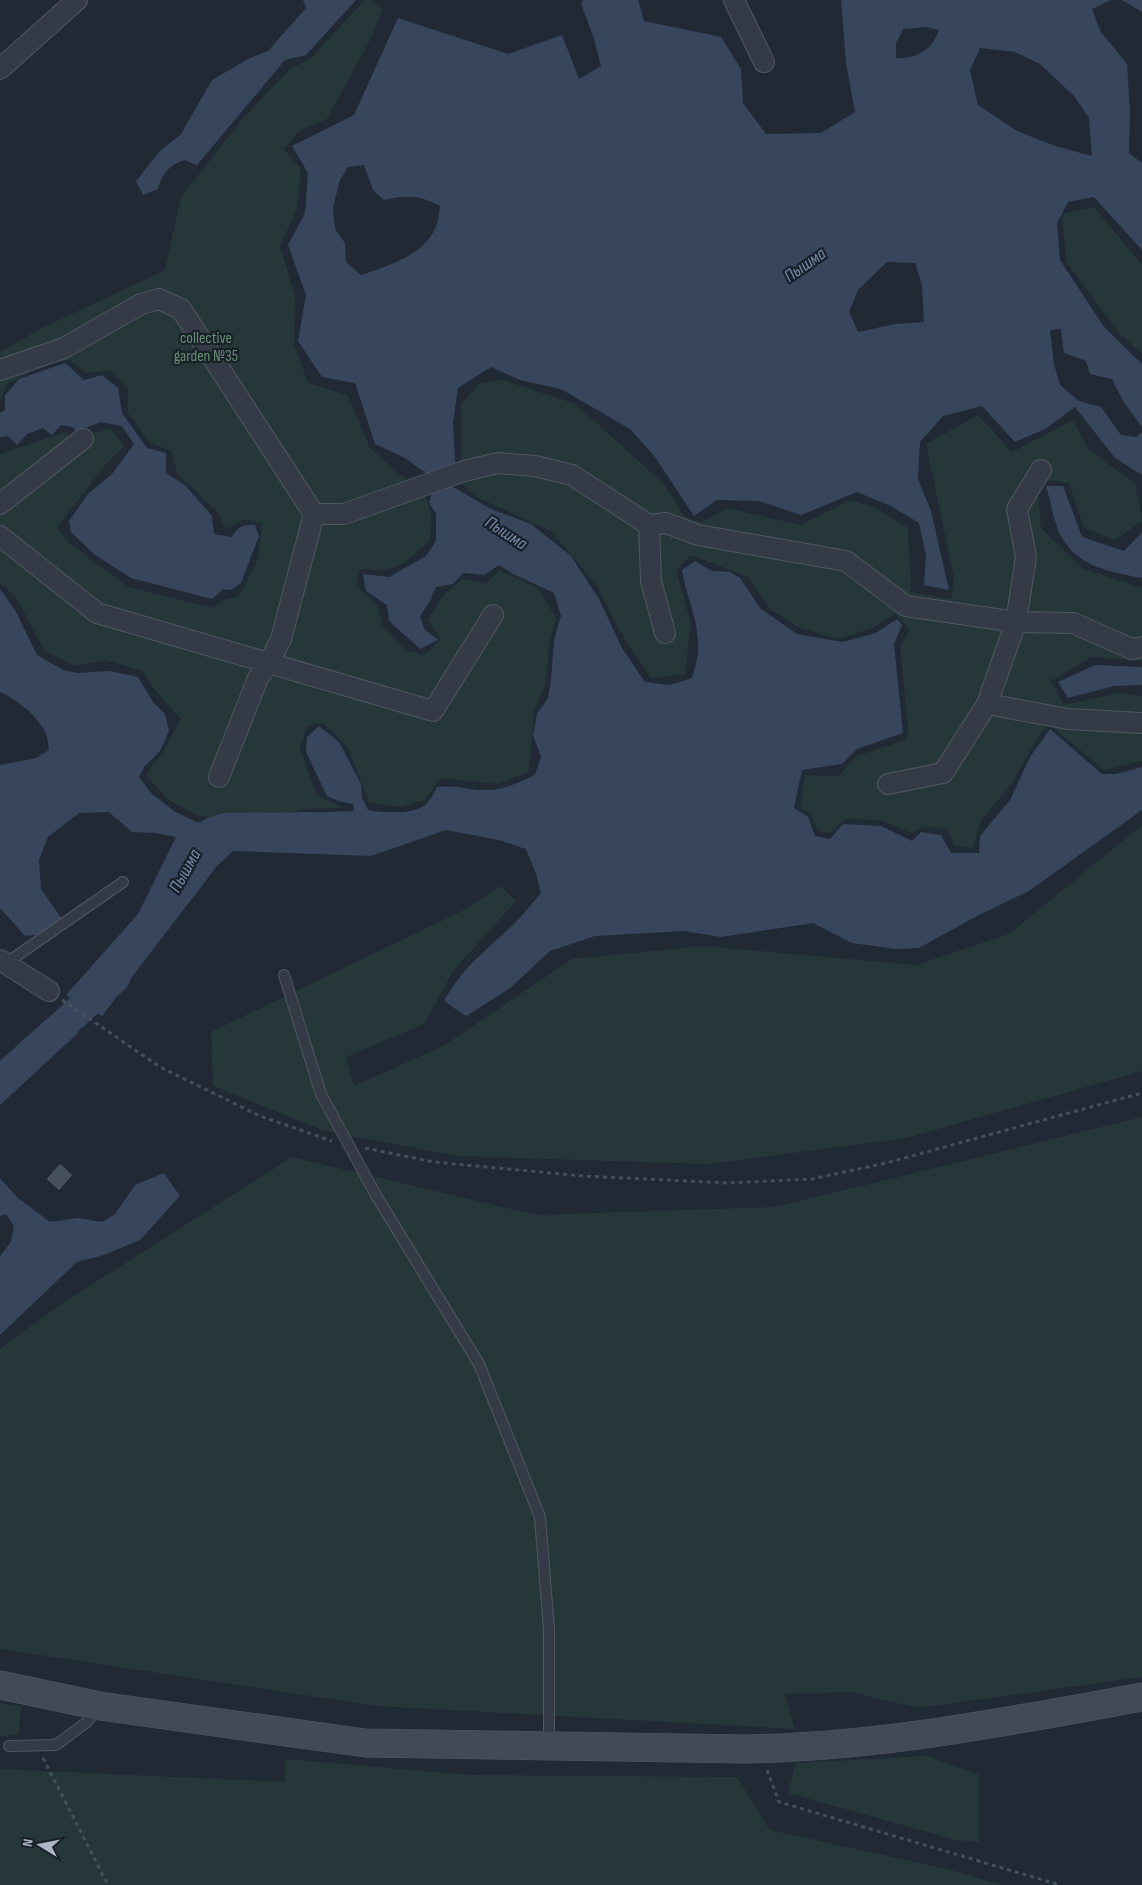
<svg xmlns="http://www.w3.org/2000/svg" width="1142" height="1885" font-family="'Sofia Sans Condensed',sans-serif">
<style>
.green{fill:#253738}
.water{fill:#37465d;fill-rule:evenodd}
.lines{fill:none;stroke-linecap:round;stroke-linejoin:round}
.river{stroke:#37465d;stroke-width:30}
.building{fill:#47505f;stroke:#1b222c}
.lane-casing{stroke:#515863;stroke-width:12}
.street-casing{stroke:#515863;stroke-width:22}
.secondary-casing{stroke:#515863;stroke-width:29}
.path{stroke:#425256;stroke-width:3;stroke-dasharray:4 4;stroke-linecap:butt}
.lane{stroke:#343b46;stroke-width:10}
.street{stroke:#343b46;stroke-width:20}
.secondary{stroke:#424a58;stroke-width:28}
.labels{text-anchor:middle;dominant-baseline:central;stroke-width:4.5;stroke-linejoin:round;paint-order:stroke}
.park-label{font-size:16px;fill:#679172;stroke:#19202a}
.water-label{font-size:18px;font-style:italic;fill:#788caa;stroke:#19202a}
</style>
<rect width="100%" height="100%" fill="#212935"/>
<!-- green -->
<g class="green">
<path d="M365,0H372L383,9L369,42L327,119L299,131L284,149L301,169L297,209L280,246L295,296L294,344L308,383L348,395L370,448L411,484L461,460V404L480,383L503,380L576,404L665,485L685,517L701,522L728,508L800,525L851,500L876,508L908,528L911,592L951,599L954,578L926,444L978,415L1012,452L1073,420L1089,450L1135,483L1142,521L1115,540L1084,528L1069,483L1047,480L1038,494L1041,528L1082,568L1142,588V661L1092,657L1051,681L1064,705L1118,693L1142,696V761L1105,770L1049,725L1041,733L1010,786L981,820L973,848L955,846L946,828L922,827L911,833L880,820L846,819L830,833L818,831L811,815L800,806L805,775L839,776L856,756L906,740L908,728L900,646L910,630L896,614L872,628L839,639L800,628L770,609L748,577L691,555L676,571L691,623L685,674L651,678L622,635L598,587L551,531L476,497L460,482L426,495L431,516L430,540C404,564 398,573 360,569L356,586L377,604L382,625L407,651L424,655L441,639L428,620L443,595L463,579L486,584L499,570L538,588L556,618L549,645L546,682L534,712L529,772L497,784L441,778L425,800L400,807L369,802L348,748L323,723L307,726L300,748L316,794L343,808L301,809L265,823L198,816L166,798L146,775L166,747L181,719L155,690L143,671L105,660L75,666L44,651L16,597L0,583V454L66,432L71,438L111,429L124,446L107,463L57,527L68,542L128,587L212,608L225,599L239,596L258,559L262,523L242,520L225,530L219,514L177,473L172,451L150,443L128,413V388L110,371L86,373L70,360L47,363L7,384L0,400V352L38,330L165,270L181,197L244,117L290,69L310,59Z"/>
<polygon points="1094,207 1142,265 1142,354 1119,333 1067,263 1061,214"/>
<polygon points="1142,825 1142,1071 907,1138 709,1164 456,1156 322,1130 213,1086 211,1032 464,910 501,886 516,901 454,970 424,1024 346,1057 354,1086 443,1046 572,959 703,946 916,965 1009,934"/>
<polygon points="1142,1117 1142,1677 918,1708 851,1692 785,1694 795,1729 377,1706 0,1649 0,1349 61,1304 292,1157 536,1215 775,1207"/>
<polygon points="0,1703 22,1706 18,1735 0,1736"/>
<polygon points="927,1756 979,1775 979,1842 956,1840 788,1793 796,1763"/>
<polygon points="286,1759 470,1775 737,1777 770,1830 947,1869 1002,1885 0,1885 0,1769 285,1782"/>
</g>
<!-- water -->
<g class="water">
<path d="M303,0H356L306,55L285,60L197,165L184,160C169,166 162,173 158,189L143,195L136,181L160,151L181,134L212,80L248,59L268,51L306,8Z"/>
<path d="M584,0H638L644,21L721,37L741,69L743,103L766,134L821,133L855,112L846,63L841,0H1111L1092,9L1101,32L1127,64L1130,112L1129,153L1142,163V250L1094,197L1068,202L1057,223L1060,260L1104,327L1142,364V427L1123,401L1112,379L1090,374L1086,361L1064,353L1061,329L1050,330L1054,364L1060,385L1079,401L1101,407L1121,435L1137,437L1142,432V475L1115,458L1075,407L1045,429L1015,442L982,406L943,416L920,442L918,479L931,511L949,590L924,585L926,556L919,523L891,506L857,492L801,515L759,501L717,500L694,516L655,457L630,429L561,389L520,380L491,367L458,388L453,423L455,462L431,477L405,458L375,444L355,383L322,377L298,341L306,295L288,245L305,213L308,173L292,146L354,115L398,18L508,54L562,35L579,79L601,66L594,39L581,3ZM926,27L939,30C932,50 917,59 896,58V44L903,29ZM980,48L1015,52L1040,64L1074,96L1089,118L1092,156L1055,146L1017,131L978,105L970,70ZM364,165L373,190L384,200C406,195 420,195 440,206C439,213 438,223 435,229C422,256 388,266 361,275L346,262L345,243L335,229L333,207L340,180L348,167ZM887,262L915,263L922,285L924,322L895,324L858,332L849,312L858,290Z"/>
<polygon points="1122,0 1142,0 1142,12"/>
<path d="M65,363L84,380L102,375L118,388L122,413L147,448L166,453V473L185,485L212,516L214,534L232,537C238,527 243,524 255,525L259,536L241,583L231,590L223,589L212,599L131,578L95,555L71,532L69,521L88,494L112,474L134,444L122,426L100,422L77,432L72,427L61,425L52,435L43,428L27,434L17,445L8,436L0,437V413L5,410V395L19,379Z"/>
<path d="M448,484L491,509L531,524L571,556L599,599L622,648L645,682L670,685L692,678C694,669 698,660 698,651C700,623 686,597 682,570L695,561L712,571L730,572L740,578L761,609L797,634L843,642L876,633L897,619L902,625L894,644L903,733L857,749L842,764L802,770L794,808L808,817L815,836L830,839L843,824L881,826L912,841L921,832L941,835L951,853H979L980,836L1010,800L1030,757L1050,729L1102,774H1116L1142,767V810L1029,891L975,917L919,948L896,949L852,943L813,923L721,937L684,931L595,936L550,951L509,989L466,1016L444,1001C464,965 486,951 515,923C524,914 532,903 541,893L536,874L526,849L499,840L446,830L371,856L233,851L217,866L102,1016L66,995L138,914L176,837L155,833L132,832L109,812L79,813L48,837L39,860L41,889L64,922L46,934L25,936L0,908V765L36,758L49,750C48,745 48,739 46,734C39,717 17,699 0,692V589L15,610L37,655L63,670L78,673L110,671L138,677L153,702L165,714L169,731L160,751L145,766L139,777L151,793L174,811L196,822L216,821L270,830L303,813L354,811L353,804L338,801L327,796L306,752L307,737L319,726L339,742L361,784L362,798L368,810C383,813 414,815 426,804C431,800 434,792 437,787C459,784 468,791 487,790C504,790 520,782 535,775L541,757L533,735L537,714L548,698L551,680L554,640L561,616L554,593L513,574L499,565L484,575L463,573L453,584L436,587L429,603L420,616L425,630L438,640L420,649L389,621L387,605L366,591L363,574L389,577L426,556L436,541V514L429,502L434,488Z"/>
<path d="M1046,486H1063L1082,537L1124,551L1142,532V578C1111,572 1076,567 1060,534C1053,521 1051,501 1046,486Z"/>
<polygon points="1095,665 1142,667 1142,685 1114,686 1068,698 1058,682"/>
<polygon points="61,1011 78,1033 0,1105 0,1072 16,1063 34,1038"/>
<polygon points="164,1173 180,1196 140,1240 104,1255 77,1262 0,1335 0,1256 11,1242 14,1226 6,1214 0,1216 0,1178 17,1197 50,1222 78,1218 102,1222 115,1214 135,1185"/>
</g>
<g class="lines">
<!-- river -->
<g class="river">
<polyline points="213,832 225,828 314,827"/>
<polyline points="0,1081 115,978"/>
</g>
</g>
<!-- building -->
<polygon class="building" points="60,1163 73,1175 59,1191 46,1179"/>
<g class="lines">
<defs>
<g id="lane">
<polyline points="5,964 123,882"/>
<polyline points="284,975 321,1094 377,1197 479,1364 540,1517 549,1629 549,1744"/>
<polyline points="9,1746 56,1745 87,1722 98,1708"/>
</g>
<g id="street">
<polyline points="734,0 764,62"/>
<polyline points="0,69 77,0"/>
<polyline points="0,370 64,348 141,304 159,299 181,309 314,514 344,514 464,471 498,463 535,466 572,475 649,525 666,523 698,535 846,561 906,606 1016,622 1073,623 1132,649 1142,647"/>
<polyline points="0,504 83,439"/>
<polyline points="649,525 651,581 665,633"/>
<polyline points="0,536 97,613 433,711 493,615"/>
<polyline points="987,704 1068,719 1142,723"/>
<polyline points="219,777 258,678 269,663 281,639 314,514"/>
<polyline points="888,784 943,773 987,704 1016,622 1026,557 1017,509 1041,470"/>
<polyline points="0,960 49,991"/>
</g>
<path id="secondary" d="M0,1685L100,1706L365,1743L745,1749C879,1747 1010,1721 1142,1697"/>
</defs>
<!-- lane casing -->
<use href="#lane" class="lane-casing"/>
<!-- street casing -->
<use href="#street" class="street-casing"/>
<!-- secondary casing -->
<use href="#secondary" class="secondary-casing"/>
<!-- path -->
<g class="path">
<polyline points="62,1000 160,1067 260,1116 332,1141"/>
<polyline points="365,1148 434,1162 583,1176 728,1183 812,1179 886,1163 1142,1093"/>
<polyline points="43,1758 108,1885"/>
<polyline points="767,1770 779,1802 1060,1885"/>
</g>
<!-- lane -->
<use href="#lane" class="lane"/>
<!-- street -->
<use href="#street" class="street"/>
<!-- secondary -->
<use href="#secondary" class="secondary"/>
</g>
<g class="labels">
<!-- park labels -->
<g class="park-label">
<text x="206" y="338">collective<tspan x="206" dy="18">garden №35</tspan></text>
</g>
<!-- water labels -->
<g class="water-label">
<text transform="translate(805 265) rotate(-35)">Пышма</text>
<text transform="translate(506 533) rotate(33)">Пышма</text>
<text transform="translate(185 871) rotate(-61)">Пышма</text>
</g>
</g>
<!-- north arrow -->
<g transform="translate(40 1845) rotate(280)" stroke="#19202a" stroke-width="4" paint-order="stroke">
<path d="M0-4L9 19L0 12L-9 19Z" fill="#aeb5c2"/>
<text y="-8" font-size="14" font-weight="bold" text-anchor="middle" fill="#aeb5c2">N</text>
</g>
</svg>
